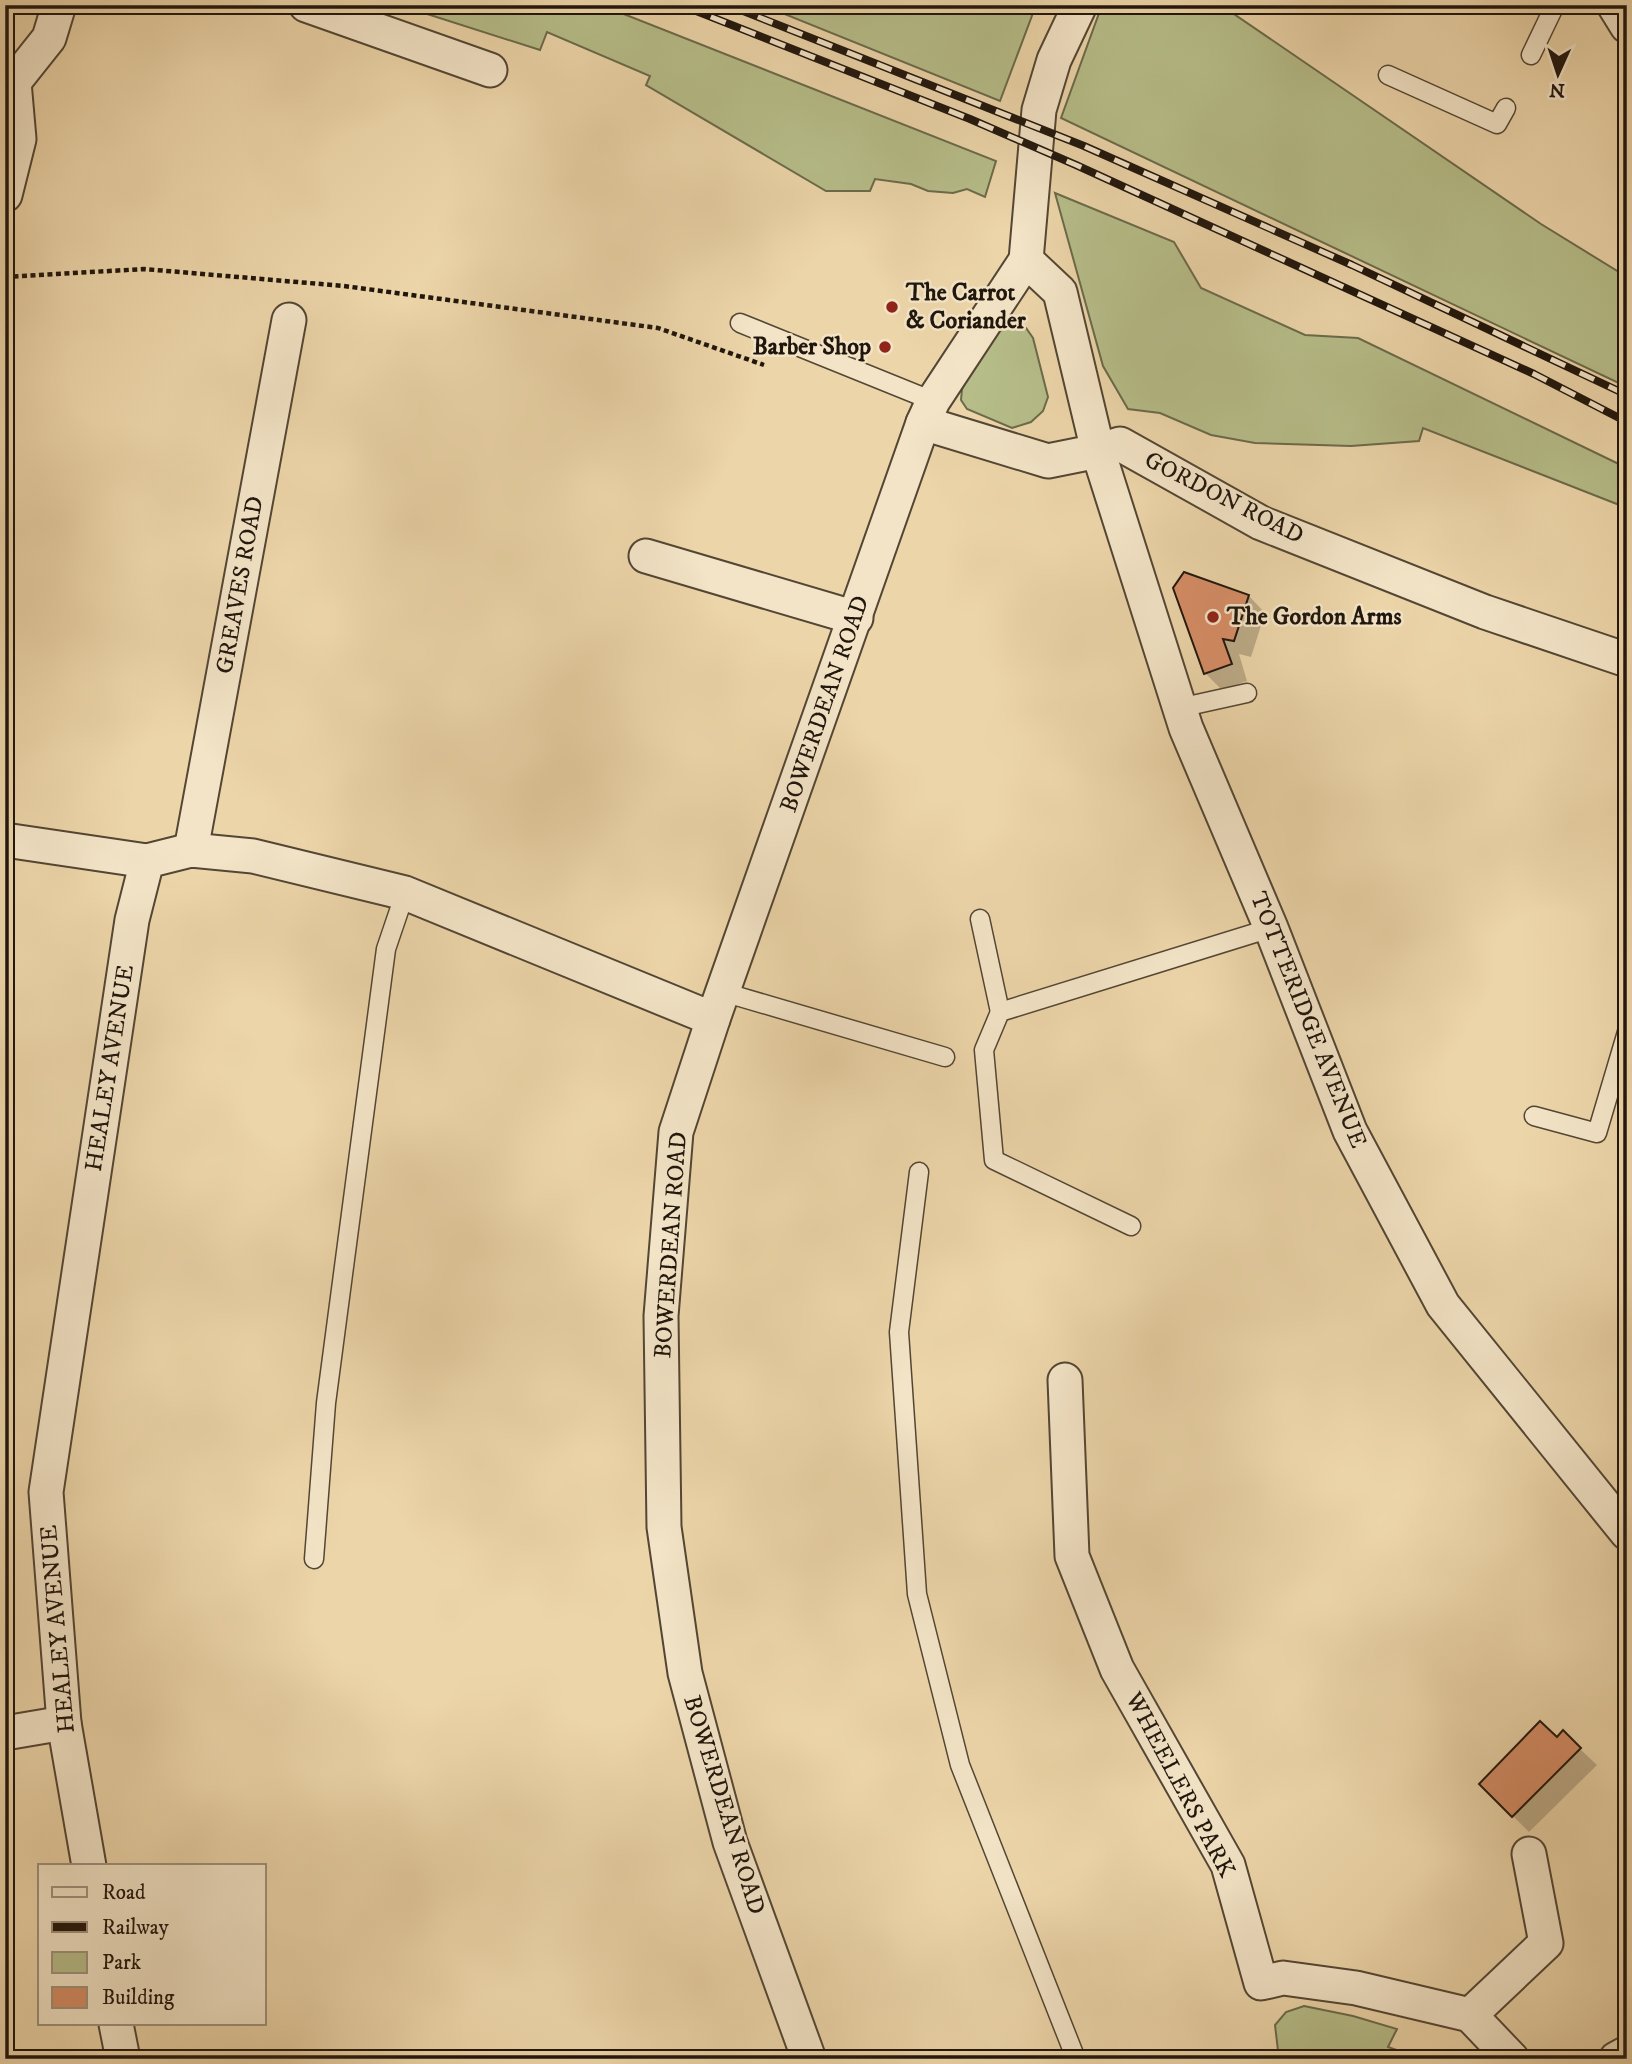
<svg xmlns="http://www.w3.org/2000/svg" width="1632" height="2064" font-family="'IM FELL DW Pica',serif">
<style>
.green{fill:#b6bd89;stroke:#6b6a4b;stroke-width:2}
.shadow{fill:#0003}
.building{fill:#d68d66;stroke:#20160d;stroke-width:2}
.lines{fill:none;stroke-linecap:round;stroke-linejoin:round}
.service-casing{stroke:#534634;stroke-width:21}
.minor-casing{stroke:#534634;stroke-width:37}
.path{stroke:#20160d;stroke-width:4.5;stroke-dasharray:5 3.5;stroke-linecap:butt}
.service{stroke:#f3e4c7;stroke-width:18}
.minor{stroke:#f3e4c7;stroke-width:33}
.rail-casing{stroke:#20160d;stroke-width:8}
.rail{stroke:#f3e4c7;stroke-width:5;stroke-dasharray:16;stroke-linecap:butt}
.poi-dot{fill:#8f2418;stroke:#f3e4c7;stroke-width:2.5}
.labels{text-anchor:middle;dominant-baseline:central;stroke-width:5;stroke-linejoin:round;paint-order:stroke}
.poi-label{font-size:24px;font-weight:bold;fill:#20160d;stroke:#f3e4c7;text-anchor:start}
.street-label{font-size:24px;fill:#20160d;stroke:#f3e4c7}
</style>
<rect width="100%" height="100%" fill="#ecd5a9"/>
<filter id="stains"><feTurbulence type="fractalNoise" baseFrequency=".00286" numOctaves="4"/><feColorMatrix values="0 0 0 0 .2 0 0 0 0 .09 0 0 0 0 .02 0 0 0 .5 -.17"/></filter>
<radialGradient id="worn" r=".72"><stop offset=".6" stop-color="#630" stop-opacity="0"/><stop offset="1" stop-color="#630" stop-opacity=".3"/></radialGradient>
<!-- green -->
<g class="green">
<polygon points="399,5 601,5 996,161 985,197 967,189 953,193 928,191 911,184 875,179 870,191 826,191 646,85 650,76 547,32 540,50"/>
<polygon points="762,5 1017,5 1033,13 1000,101"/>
<polygon points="1102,5 1237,5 1234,14 1541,224 1627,277 1627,387 1061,118"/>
<polygon points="1055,193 1174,242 1201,288 1305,335 1358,338 1627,468 1627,508 1423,428 1419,441 1351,446 1255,443 1211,435 1160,413 1128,409 1103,366"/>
<polygon points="1011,326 1026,328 1033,338 1048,397 1043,411 1031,422 1012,428 967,409 961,400 962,389 971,371 1000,330"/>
<polygon points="1304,2006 1353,2016 1397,2029 1388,2047 1414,2056 1413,2059 1279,2059 1275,2025 1286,2012"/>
</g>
<!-- shadow -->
<g class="shadow">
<polygon points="1175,588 1249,596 1265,613 1251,657 1239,654 1247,681 1222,690 1205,673"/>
<polygon points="1563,1733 1597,1765 1529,1832 1481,1784 1557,1740"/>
</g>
<!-- building -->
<g class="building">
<polygon points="1184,572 1249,595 1234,641 1223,639 1232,664 1204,674 1173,588"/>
<polygon points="1540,1721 1557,1737 1563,1730 1581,1748 1512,1817 1479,1784"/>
</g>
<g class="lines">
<defs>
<g id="service">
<polyline points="1531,55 1555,5"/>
<polyline points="1388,75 1497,124 1506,108"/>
<polyline points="740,323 933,401"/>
<polyline points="1179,708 1247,693"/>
<polyline points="980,919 1000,1012"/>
<polyline points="723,992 945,1057"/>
<polyline points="1534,1116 1597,1133 1627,1032"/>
<polyline points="919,1172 899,1332 917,1594 960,1765 1076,2059"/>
<polyline points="1131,1226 994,1160 984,1050 1000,1012 1271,928"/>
<polyline points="314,1559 326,1403 386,949 405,893"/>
</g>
<g id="minor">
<polyline points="306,5 490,70"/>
<polyline points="1614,5 1627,26"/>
<polyline points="5,195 19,139 14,82 49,38 59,5"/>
<polyline points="1026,260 1060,292 1098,451 1120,444 1261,523 1485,612 1627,660"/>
<polyline points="923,423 1048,461 1098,451 1186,728 1271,928 1350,1131 1443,1305 1627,1533"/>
<polyline points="646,556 856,618"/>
<polyline points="5,840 147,861"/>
<polyline points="191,850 289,320"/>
<polyline points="1065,1380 1072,1556 1117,1669 1228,1865 1261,1983 1283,1978 1356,1988 1470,2015 1512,2059"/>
<polyline points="5,1733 64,1723"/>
<polyline points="89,1866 64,1723 46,1492 132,920 147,861 191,850 253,856 405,893 713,1019"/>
<polyline points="1470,2015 1546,1943 1529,1854"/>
<polyline points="116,2024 123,2059"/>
<polyline points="809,2059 730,1842 685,1673 664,1527 661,1316 676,1132 713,1019 923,423 933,401 1026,260 1039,110 1054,60 1080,5"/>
<polyline points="1616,2059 1627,2053"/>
</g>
</defs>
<!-- service casing -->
<use href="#service" class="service-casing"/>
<!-- minor casing -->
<use href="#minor" class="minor-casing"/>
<!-- path -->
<polyline class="path" points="5,277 144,269 344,286 658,328 764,365"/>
<!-- service -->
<use href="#service" class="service"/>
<!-- minor -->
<use href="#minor" class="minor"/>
<defs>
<g id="rail">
<polyline points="681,5 970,119 1076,165 1534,374 1627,422"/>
<polyline points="728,5 1084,146 1352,265 1627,395"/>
</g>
</defs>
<!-- rail casing -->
<use href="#rail" class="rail-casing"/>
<!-- rail -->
<use href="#rail" class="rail"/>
</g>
<!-- markers -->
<g class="poi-dot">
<circle cx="892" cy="307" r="7"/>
<circle cx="885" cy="347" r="7"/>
<circle cx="1213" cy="617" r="7"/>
</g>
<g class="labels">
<!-- poi labels -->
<g class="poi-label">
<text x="906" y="293">The Carrot<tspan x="906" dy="28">&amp; Coriander</tspan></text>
<text x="871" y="347" text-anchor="end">Barber Shop</text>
<text x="1227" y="617">The Gordon Arms</text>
</g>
<!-- street labels -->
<g class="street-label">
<text transform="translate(1224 498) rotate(27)">GORDON ROAD</text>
<text transform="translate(240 585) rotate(-80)">GREAVES ROAD</text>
<text transform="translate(825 704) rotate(-71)">BOWERDEAN ROAD</text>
<text transform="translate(1308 1020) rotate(68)">TOTTERIDGE AVENUE</text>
<text transform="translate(110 1068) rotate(-81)">HEALEY AVENUE</text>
<text transform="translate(671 1245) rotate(-86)">BOWERDEAN ROAD</text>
<text transform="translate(58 1629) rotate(-95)">HEALEY AVENUE</text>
<text transform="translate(1180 1785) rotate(62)">WHEELERS PARK</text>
<text transform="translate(724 1805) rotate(73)">BOWERDEAN ROAD</text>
</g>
</g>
<!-- margin -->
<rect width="1632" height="2064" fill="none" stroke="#ecd5a9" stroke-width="28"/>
<rect x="7" y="7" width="1618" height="2050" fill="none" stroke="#20160d" stroke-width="3.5"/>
<rect x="14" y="14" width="1604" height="2036" fill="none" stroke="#20160d" stroke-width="2"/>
<!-- legend -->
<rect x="38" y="1864" width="228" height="161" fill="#f3e4c7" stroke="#9f927d" stroke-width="2"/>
<rect x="52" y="1887" width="35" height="10" fill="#f3e4c7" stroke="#9f927d" stroke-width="2"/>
<text x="102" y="1899" font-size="21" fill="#20160d">Road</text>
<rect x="52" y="1922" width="35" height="10" fill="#20160d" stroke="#9f927d" stroke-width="2"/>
<text x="102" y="1934" font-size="21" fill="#20160d">Railway</text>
<rect x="52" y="1952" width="35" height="21" fill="#b6bd89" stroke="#9f927d" stroke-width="2"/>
<text x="102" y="1969" font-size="21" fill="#20160d">Park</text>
<rect x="52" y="1987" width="35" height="21" fill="#d68d66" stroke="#9f927d" stroke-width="2"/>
<text x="102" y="2004" font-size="21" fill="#20160d">Building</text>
<!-- north arrow -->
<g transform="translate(1558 74) rotate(183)" stroke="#f3e4c7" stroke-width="5" paint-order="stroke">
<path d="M0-5L12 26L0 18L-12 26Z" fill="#20160d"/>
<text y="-10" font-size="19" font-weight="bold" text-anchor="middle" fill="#20160d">N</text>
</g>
<rect width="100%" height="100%" filter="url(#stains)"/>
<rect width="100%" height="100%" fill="url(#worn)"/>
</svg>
